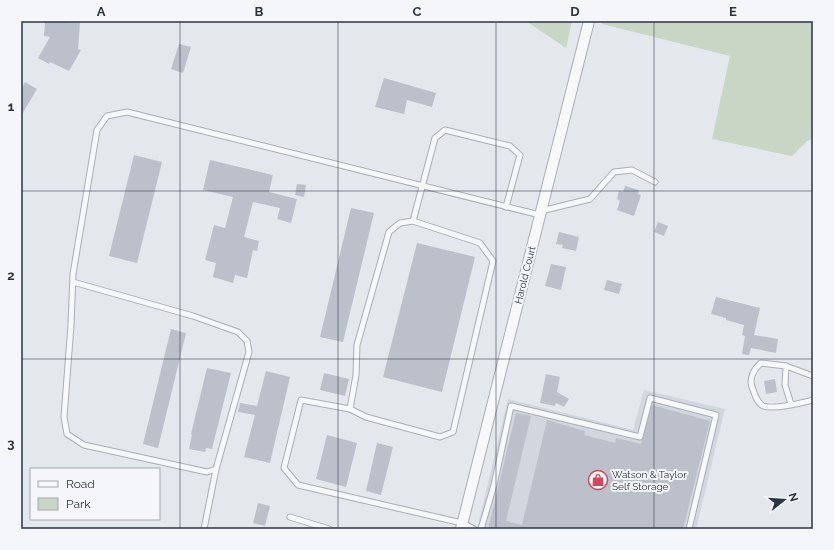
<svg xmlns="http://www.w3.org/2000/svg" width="834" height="550" font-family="Raleway,sans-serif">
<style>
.built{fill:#d2d6de}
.green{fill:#c9d6c5}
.building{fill:#bbc0ca}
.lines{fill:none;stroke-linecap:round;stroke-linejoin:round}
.service-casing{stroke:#a9aeb7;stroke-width:7}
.minor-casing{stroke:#a9aeb7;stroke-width:12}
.service{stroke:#f7f8fa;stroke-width:5}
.minor{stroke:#f7f8fa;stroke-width:10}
.grid{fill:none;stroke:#2b3445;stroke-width:1;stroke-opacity:0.55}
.labels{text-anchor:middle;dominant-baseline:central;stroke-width:4;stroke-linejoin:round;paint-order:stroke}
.street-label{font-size:10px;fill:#2b3445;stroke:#f4f6f9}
.poi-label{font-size:10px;fill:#2b3445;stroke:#f4f6f9;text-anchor:start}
.neatline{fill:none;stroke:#2b3445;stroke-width:1.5}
.grid-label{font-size:13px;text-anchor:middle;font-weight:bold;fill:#2b3445}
</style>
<rect width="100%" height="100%" fill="#e4e7ec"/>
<!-- built -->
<polygon class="built" points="644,390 725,409 696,529 477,529 508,399 633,430"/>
<!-- green -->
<g class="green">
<polygon points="526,21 572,21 566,48"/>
<polygon points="603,21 813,21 813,139 807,141 792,156 712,139 730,56 602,24"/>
</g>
<!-- building -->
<g class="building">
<polygon points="45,21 80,23 78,49 81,50 69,71 50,62 49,64 38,58 50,37 44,36"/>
<polygon points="179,44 191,47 183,73 171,69"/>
<polygon points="384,78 436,93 432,107 407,100 404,114 375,107"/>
<polygon points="25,82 37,89 21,116 21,90"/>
<polygon points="134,155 162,162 137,263 109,256"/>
<polygon points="210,160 273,175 269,192 297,199 291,223 277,219 280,208 253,202 244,237 259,241 257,251 253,250 247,278 235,275 233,283 213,277 216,263 205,260 214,225 225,228 233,197 203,190"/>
<polygon points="297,184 306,185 304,197 295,195"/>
<polygon points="625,186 639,190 638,194 641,195 634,216 617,210 620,201 617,199 619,191 623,192"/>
<polygon points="351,208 374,213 343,342 320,337"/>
<polygon points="658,222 668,226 664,236 654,232"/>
<polygon points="559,232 579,237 576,251 562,248 563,245 556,244"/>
<polygon points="417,243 475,257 442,392 383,377"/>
<polygon points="551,264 566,267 561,290 545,286"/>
<polygon points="607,280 622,284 619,294 604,290"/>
<polygon points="716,297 760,308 754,335 778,339 776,353 751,348 749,355 742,354 745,336 742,335 744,325 726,320 726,318 711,314"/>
<polygon points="171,329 186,333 158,448 143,444"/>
<polygon points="207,368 231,373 212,449 206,448 205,452 189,449 192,435 191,434"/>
<polygon points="266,371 290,377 270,463 244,457 255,415 238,412 240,403 257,406"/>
<polygon points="324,373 349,379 345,396 320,390"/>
<polygon points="546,374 560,377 557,392 569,399 564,407 556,403 555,406 540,403"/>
<polygon points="775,379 777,392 766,394 764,381"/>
<polygon points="652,405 710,421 683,529 488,529 516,413 531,416 506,521 522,525 547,420 585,431 584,435 615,443 616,438 641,444"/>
<polygon points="327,435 357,443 346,487 316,479"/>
<polygon points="377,443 393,447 381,495 366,491"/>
<polygon points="258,503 270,506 265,526 253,523"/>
</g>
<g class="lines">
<defs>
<g id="service">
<polyline points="541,211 590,199 614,172 632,170 655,182"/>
<polyline points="413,221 480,243 493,261 453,432 440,437 366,417 350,409 356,375 357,345 389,232 400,223 413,221 435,138 445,130 510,146 520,155 506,207"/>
<polyline points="73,282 193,316 238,332 247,341 249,352 216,469 207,472 84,445 67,434 64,417 71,325 73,274 97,130 107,116 127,112 540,215"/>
<polyline points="786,366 785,385 791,404"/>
<path d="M813,376L786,366L761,363C754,369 749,378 752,387C755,394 756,402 763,406C775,410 801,403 813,400"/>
<polyline points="350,409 301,400 284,468 298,485 462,523 474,529"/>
<polyline points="290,517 329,529"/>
<polyline points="204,529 216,469"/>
<polyline points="481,529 494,485 511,406 640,437 650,398 716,415 689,529"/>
</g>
<polyline id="minor" points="461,529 589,21"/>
</defs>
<!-- service casing -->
<use href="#service" class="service-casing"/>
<!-- minor casing -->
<use href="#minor" class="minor-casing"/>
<!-- service -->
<use href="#service" class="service"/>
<!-- minor -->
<use href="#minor" class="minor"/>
</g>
<!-- grid -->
<path class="grid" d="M180,21V529M338,21V529M496,21V529M654,21V529M21,191H813M21,359H813"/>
<!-- icons -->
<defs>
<symbol id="shop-ring" viewBox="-11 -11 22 22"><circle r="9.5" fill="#f4f6f9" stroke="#d1495b" stroke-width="1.5"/><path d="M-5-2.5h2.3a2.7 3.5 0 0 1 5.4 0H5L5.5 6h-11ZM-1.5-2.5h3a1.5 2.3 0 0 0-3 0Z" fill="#d1495b"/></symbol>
</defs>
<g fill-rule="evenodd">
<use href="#shop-ring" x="587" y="469" width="22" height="22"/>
</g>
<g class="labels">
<!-- street labels -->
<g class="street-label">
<text transform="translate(525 275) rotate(-76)">Harold Court</text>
</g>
<!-- poi labels -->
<g class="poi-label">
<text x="612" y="474">Watson &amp; Taylor<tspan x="612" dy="12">Self Storage</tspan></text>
</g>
</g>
<!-- border -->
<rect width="834" height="550" fill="none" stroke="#f4f6f9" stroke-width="44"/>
<!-- legend -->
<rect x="30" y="468" width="130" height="52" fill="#f4f6f9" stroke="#a4a8b1"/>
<rect x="38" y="481" width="20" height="6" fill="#f7f8fa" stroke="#a4a8b1"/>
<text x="66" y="488" font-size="12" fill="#2b3445">Road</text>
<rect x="38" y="498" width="20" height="12" fill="#c9d6c5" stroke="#a4a8b1"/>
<text x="66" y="508" font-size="12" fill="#2b3445">Park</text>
<!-- north arrow -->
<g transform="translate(784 500) rotate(73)" stroke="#f4f6f9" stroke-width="3" paint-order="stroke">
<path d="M0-3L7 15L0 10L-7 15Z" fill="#2b3445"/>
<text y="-6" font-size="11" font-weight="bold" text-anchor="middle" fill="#2b3445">N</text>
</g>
<rect x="22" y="22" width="790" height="506" class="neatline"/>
<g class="grid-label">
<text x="101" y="16">A</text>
<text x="259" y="16">B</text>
<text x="417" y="16">C</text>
<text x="575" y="16">D</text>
<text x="733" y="16">E</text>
<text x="11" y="111">1</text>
<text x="11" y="280">2</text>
<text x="11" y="448">3</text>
</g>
</svg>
